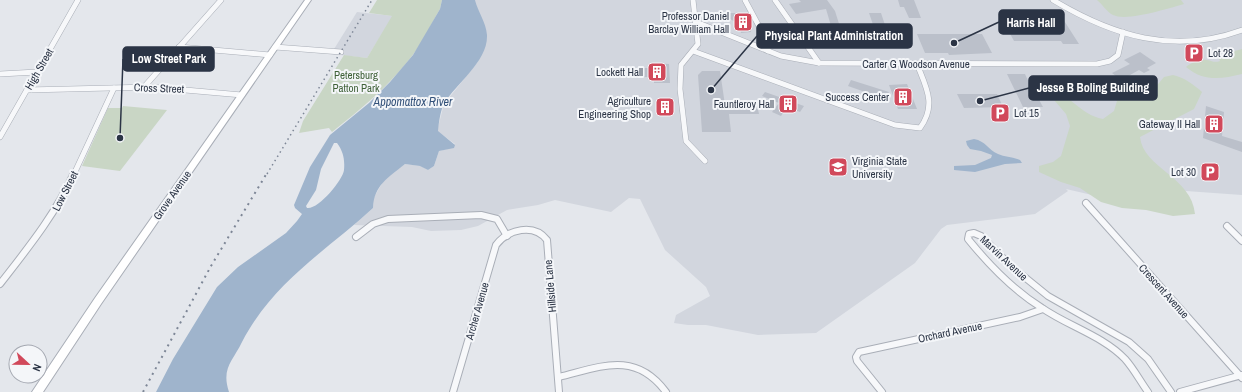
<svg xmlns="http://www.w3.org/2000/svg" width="1242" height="392" font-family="'Archivo Narrow',sans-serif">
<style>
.built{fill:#d2d6de}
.green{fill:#c9d6c5}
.water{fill:#9fb4cc;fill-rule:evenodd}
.building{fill:#bbc0ca}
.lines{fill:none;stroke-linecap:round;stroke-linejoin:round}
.street-far1-casing{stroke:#a9aeb7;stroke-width:6}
.street-casing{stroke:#a9aeb7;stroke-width:8}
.secondary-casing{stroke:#a9aeb7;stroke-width:2}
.street-far1{stroke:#f7f8fa;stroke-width:5}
.street{stroke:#f7f8fa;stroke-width:6}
.secondary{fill:#fff;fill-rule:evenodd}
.rail-far1{stroke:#7d8696;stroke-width:1.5;stroke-dasharray:1.5 3.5;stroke-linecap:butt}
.rail{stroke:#7d8696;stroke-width:2;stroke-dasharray:2 4.5;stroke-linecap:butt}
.labels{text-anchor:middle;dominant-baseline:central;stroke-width:4;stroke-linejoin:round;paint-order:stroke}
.poi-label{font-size:11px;fill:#2b3445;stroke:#f4f6f9;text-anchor:end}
.street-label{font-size:11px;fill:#2b3445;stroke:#f4f6f9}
.park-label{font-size:11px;fill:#3f6138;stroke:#f4f6f9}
.water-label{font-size:12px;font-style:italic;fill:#34527a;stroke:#f4f6f9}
.leader{fill:none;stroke:#2b3445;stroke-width:1.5}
.callout-dot{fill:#2b3445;stroke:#f4f6f9;stroke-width:1.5}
.callout{fill:#2b3445;stroke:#2b3445;stroke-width:1.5}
.callout-label{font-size:12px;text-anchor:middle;font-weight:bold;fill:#fff}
</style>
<rect width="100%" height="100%" fill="#e4e7ec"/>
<!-- built -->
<g class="built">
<polygon points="475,0 1242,0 1242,195 1172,190 1118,201 1066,189 1068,191 1035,214 947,225 941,229 915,263 816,333 758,335 706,325 688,325 674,323 676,315 710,296 706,287 665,250 640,199 629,198 611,212 555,200 538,205 507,210 478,226 461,230 431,231 412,227 354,225 373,208 373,199 385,178 405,164 421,166 428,170 434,166 439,151 447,149 455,144 437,131 444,104 477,63 484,48"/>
<polygon points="357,12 393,16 367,58 331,54"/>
</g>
<!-- green -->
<g class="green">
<path d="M377,0H442L440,9C431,24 423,42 412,56C389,86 361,109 332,132L329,128L299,133L303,121L344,55L367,58L392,16L369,13Z"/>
<path d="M1097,0H1181L1184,4C1169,8 1127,22 1113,15C1107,12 1102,4 1097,0Z"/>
<path d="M1242,49V74C1221,79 1204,82 1186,67C1191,63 1200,59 1207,60C1213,61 1214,63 1220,61L1218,57L1220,55Z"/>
<path d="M1173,75C1185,78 1193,84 1202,92L1194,109L1140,137C1143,168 1192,177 1195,214L1173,216L1146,210L1122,208L1101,202L1080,188L1061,182L1039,172V166L1053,162L1061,156L1070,126L1066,114L1049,94L1050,88C1071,95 1079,114 1103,119L1114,111L1117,101L1107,93L1095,89L1092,84L1095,81L1117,83L1143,92L1154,89L1164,77Z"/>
<polygon points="123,106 167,110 120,171 82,166 108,108 122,108"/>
</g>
<!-- water -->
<g class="water">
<path d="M442,0H475C478,12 486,22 487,35C488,62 456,83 444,104C440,112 439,122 438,131L455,145L454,148L439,151L434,166L428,170L420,166L405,164C388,178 374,185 373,208C325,252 274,281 242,342C233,361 221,368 229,392H156L173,359L217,287L238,267L286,233L297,221L302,214L295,208L294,205L310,167L330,135L369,103L390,82L413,55L440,9ZM334,143H337C343,151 345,159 344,170C343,180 318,210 307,208L306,206L316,190L321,169Z"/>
<path d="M974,139C986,141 988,150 998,154C1005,157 1013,157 1020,160L1022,163L1005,164L975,172L954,170V166L975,165L991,158L992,155L981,151L970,149L967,145L966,141Z"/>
</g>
<!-- building -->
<g class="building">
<polygon points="799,0 827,0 835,11 846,46 837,46 826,9 796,14 789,4 801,2"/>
<polygon points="898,0 914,0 921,18 909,18 904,7 900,7"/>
<polygon points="703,13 735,13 748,21 751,32 741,33 739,24 730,19 704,19"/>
<polygon points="869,13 881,13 887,31 895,31 899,43 888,43 885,36 877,36"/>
<polygon points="1018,13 1045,13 1048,19 1063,19 1079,44 1063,44 1061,41 1014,41 1002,19 1021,19"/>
<polygon points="917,34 982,34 992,53 949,55 948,53 925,53"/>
<polygon points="1140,52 1156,63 1147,68 1150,70 1144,73 1139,70 1121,80 1112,73 1130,64 1124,60"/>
<polygon points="655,63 669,64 670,83 654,83 654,77 644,77 644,68 655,68"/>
<polygon points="702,71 720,71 725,105 757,105 759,114 729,114 731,132 702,132 698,75"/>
<polygon points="1007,74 1025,74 1030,85 1039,85 1044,96 1037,96 1043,107 1023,107"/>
<polygon points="851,80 889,92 885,99 848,86"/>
<polygon points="907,84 917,109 898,109 889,85"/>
<polygon points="765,92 785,99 787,96 792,98 790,101 804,106 800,112 787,107 781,116 772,112 779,103 762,96"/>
<polygon points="957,94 997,94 1003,107 964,108"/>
<polygon points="656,100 672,100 673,114 657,114"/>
<polygon points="1206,106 1224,112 1222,136 1242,142 1242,152 1203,138"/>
</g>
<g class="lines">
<defs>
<g id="street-far1">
<polyline points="693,0 698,44 681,65 680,89 686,141 705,161"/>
<polyline points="745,0 768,43 768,51"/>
<polyline points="775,0 819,63"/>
<path d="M1053,0C1113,36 1174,55 1242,30"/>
<polyline points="696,22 781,56 819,63 1097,64 1110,61 1118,55 1123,32"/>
<polyline points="179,47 270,55"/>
<polyline points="275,47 341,52"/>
<path d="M693,51L895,125L920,128C937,105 926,87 917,64"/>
<polyline points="0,74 37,72"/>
<polyline points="144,87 221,0"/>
<polyline points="27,90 151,87 242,95"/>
<polyline points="0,137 78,0"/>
<polyline points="74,174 114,88"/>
</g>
<g id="street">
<polyline points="1086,203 1242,378"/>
<polyline points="1227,226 1242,241"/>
<polyline points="356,237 373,224 388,219 481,215 497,219 507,236"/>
<path d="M0,284C28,248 55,215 74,173"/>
<path d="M559,377C600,367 635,350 666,392"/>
<path d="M453,392L496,245C508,229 534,223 547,240L559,392"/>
<polyline points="882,392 857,361 856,357 859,352 1020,317 1043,309"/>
<path d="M1148,392C1140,381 1134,369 1125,359C1103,336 1068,326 1042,308C1013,290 989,265 968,239L969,234L974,233L981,236L1012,267L1048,296L1129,342L1148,359L1171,392"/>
<polyline points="1180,392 1242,375"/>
</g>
<polygon id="secondary" points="305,0 311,0 101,304 43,392 32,392 95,298"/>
</defs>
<!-- street-far1 casing -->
<use href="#street-far1" class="street-far1-casing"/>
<!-- street casing -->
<use href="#street" class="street-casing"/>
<!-- secondary casing -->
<use href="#secondary" class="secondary-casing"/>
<!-- street-far1 -->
<use href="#street-far1" class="street-far1"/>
<!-- street -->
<use href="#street" class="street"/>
<!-- secondary -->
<use href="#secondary" class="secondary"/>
<!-- rail-far1 -->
<polyline class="rail-far1" points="267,174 372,0"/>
<!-- rail -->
<polyline class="rail" points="143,392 211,266 267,173"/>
</g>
<!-- icons -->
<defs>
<symbol id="building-square" viewBox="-11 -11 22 22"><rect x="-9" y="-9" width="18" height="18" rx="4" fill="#d1495b" stroke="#f4f6f9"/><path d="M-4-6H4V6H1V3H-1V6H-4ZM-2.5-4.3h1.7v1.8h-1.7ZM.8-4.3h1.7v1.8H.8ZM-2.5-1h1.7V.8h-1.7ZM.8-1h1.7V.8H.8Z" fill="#fff"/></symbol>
<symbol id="parking-square" viewBox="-11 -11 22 22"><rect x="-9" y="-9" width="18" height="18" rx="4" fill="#d1495b" stroke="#f4f6f9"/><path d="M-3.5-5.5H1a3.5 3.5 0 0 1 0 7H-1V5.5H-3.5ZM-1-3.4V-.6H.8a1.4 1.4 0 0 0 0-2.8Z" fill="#fff"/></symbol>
<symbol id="university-square" viewBox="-11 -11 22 22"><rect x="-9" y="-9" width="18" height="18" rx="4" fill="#d1495b" stroke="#f4f6f9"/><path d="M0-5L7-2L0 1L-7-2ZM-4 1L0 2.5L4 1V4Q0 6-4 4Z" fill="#fff"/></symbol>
</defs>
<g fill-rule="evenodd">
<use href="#building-square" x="732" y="11" width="22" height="22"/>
<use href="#parking-square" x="1183" y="42" width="22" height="22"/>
<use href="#building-square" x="646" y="61" width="22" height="22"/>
<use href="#building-square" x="892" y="86" width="22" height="22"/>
<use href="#building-square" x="777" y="93" width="22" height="22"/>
<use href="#building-square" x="654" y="96" width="22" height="22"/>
<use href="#parking-square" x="989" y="102" width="22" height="22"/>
<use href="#building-square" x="1203" y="113" width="22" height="22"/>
<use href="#university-square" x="827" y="156" width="22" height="22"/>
<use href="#parking-square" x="1199" y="161" width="22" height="22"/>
</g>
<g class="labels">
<!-- poi labels -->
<g class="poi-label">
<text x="729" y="16">Professor Daniel<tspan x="729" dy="13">Barclay William Hall</tspan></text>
<text x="1208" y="53" text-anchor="start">Lot 28</text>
<text x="643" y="72">Lockett Hall</text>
<text x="889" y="97">Success Center</text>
<text x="651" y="101">Agriculture<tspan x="651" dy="13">Engineering Shop</tspan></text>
<text x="774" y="104">Fauntleroy Hall</text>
<text x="1014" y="113" text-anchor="start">Lot 15</text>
<text x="1200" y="124">Gateway II Hall</text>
<text x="852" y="161" text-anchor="start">Virginia State<tspan x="852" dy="13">University</tspan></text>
<text x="1196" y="172">Lot 30</text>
</g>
<!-- street labels -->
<g class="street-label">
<text x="916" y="64">Carter G Woodson Avenue</text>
<text transform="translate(39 69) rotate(-60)">High Street</text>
<text transform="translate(159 88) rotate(2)">Cross Street</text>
<text transform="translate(65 191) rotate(-63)">Low Street</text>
<text transform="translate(172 195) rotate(-55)">Grove Avenue</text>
<text transform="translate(1004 258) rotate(43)">Marvin Avenue</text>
<text transform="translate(550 286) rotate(-95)">Hillside Lane</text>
<text transform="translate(1164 291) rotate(48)">Crescent Avenue</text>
<text transform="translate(477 311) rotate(-74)">Archer Avenue</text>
<text transform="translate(950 332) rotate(-12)">Orchard Avenue</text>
</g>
<!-- park labels -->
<g class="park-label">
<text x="356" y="75">Petersburg<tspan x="356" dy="13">Patton Park</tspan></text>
</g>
<!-- water labels -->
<g class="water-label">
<text x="413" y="102">Appomattox River</text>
</g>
</g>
<!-- callouts -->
<path class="leader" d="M954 43L999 22M711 90L757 36M120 138L123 59M980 101L1029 88"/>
<g class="callout-dot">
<circle cx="954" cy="43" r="4"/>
<circle cx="711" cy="90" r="4"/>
<circle cx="120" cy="138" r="4"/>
<circle cx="980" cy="101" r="4"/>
</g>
<g class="callout">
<rect x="999" y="10" width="65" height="24" rx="4"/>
<rect x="757" y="24" width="155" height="24" rx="4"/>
<rect x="123" y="47" width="91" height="24" rx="4"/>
<rect x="1029" y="76" width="128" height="24" rx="4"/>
</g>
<g class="callout-label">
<text x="1031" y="27">Harris Hall</text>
<text x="834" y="40">Physical Plant Administration</text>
<text x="169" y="63">Low Street Park</text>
<text x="1093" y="92">Jesse B Boling Building</text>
</g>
<!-- north arrow -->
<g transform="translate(28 364) rotate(112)"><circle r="19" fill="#f4f6f9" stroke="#a4a8b1"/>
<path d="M0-3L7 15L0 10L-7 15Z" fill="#d1495b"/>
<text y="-6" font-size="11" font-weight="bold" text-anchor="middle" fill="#2b3445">N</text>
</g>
</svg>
